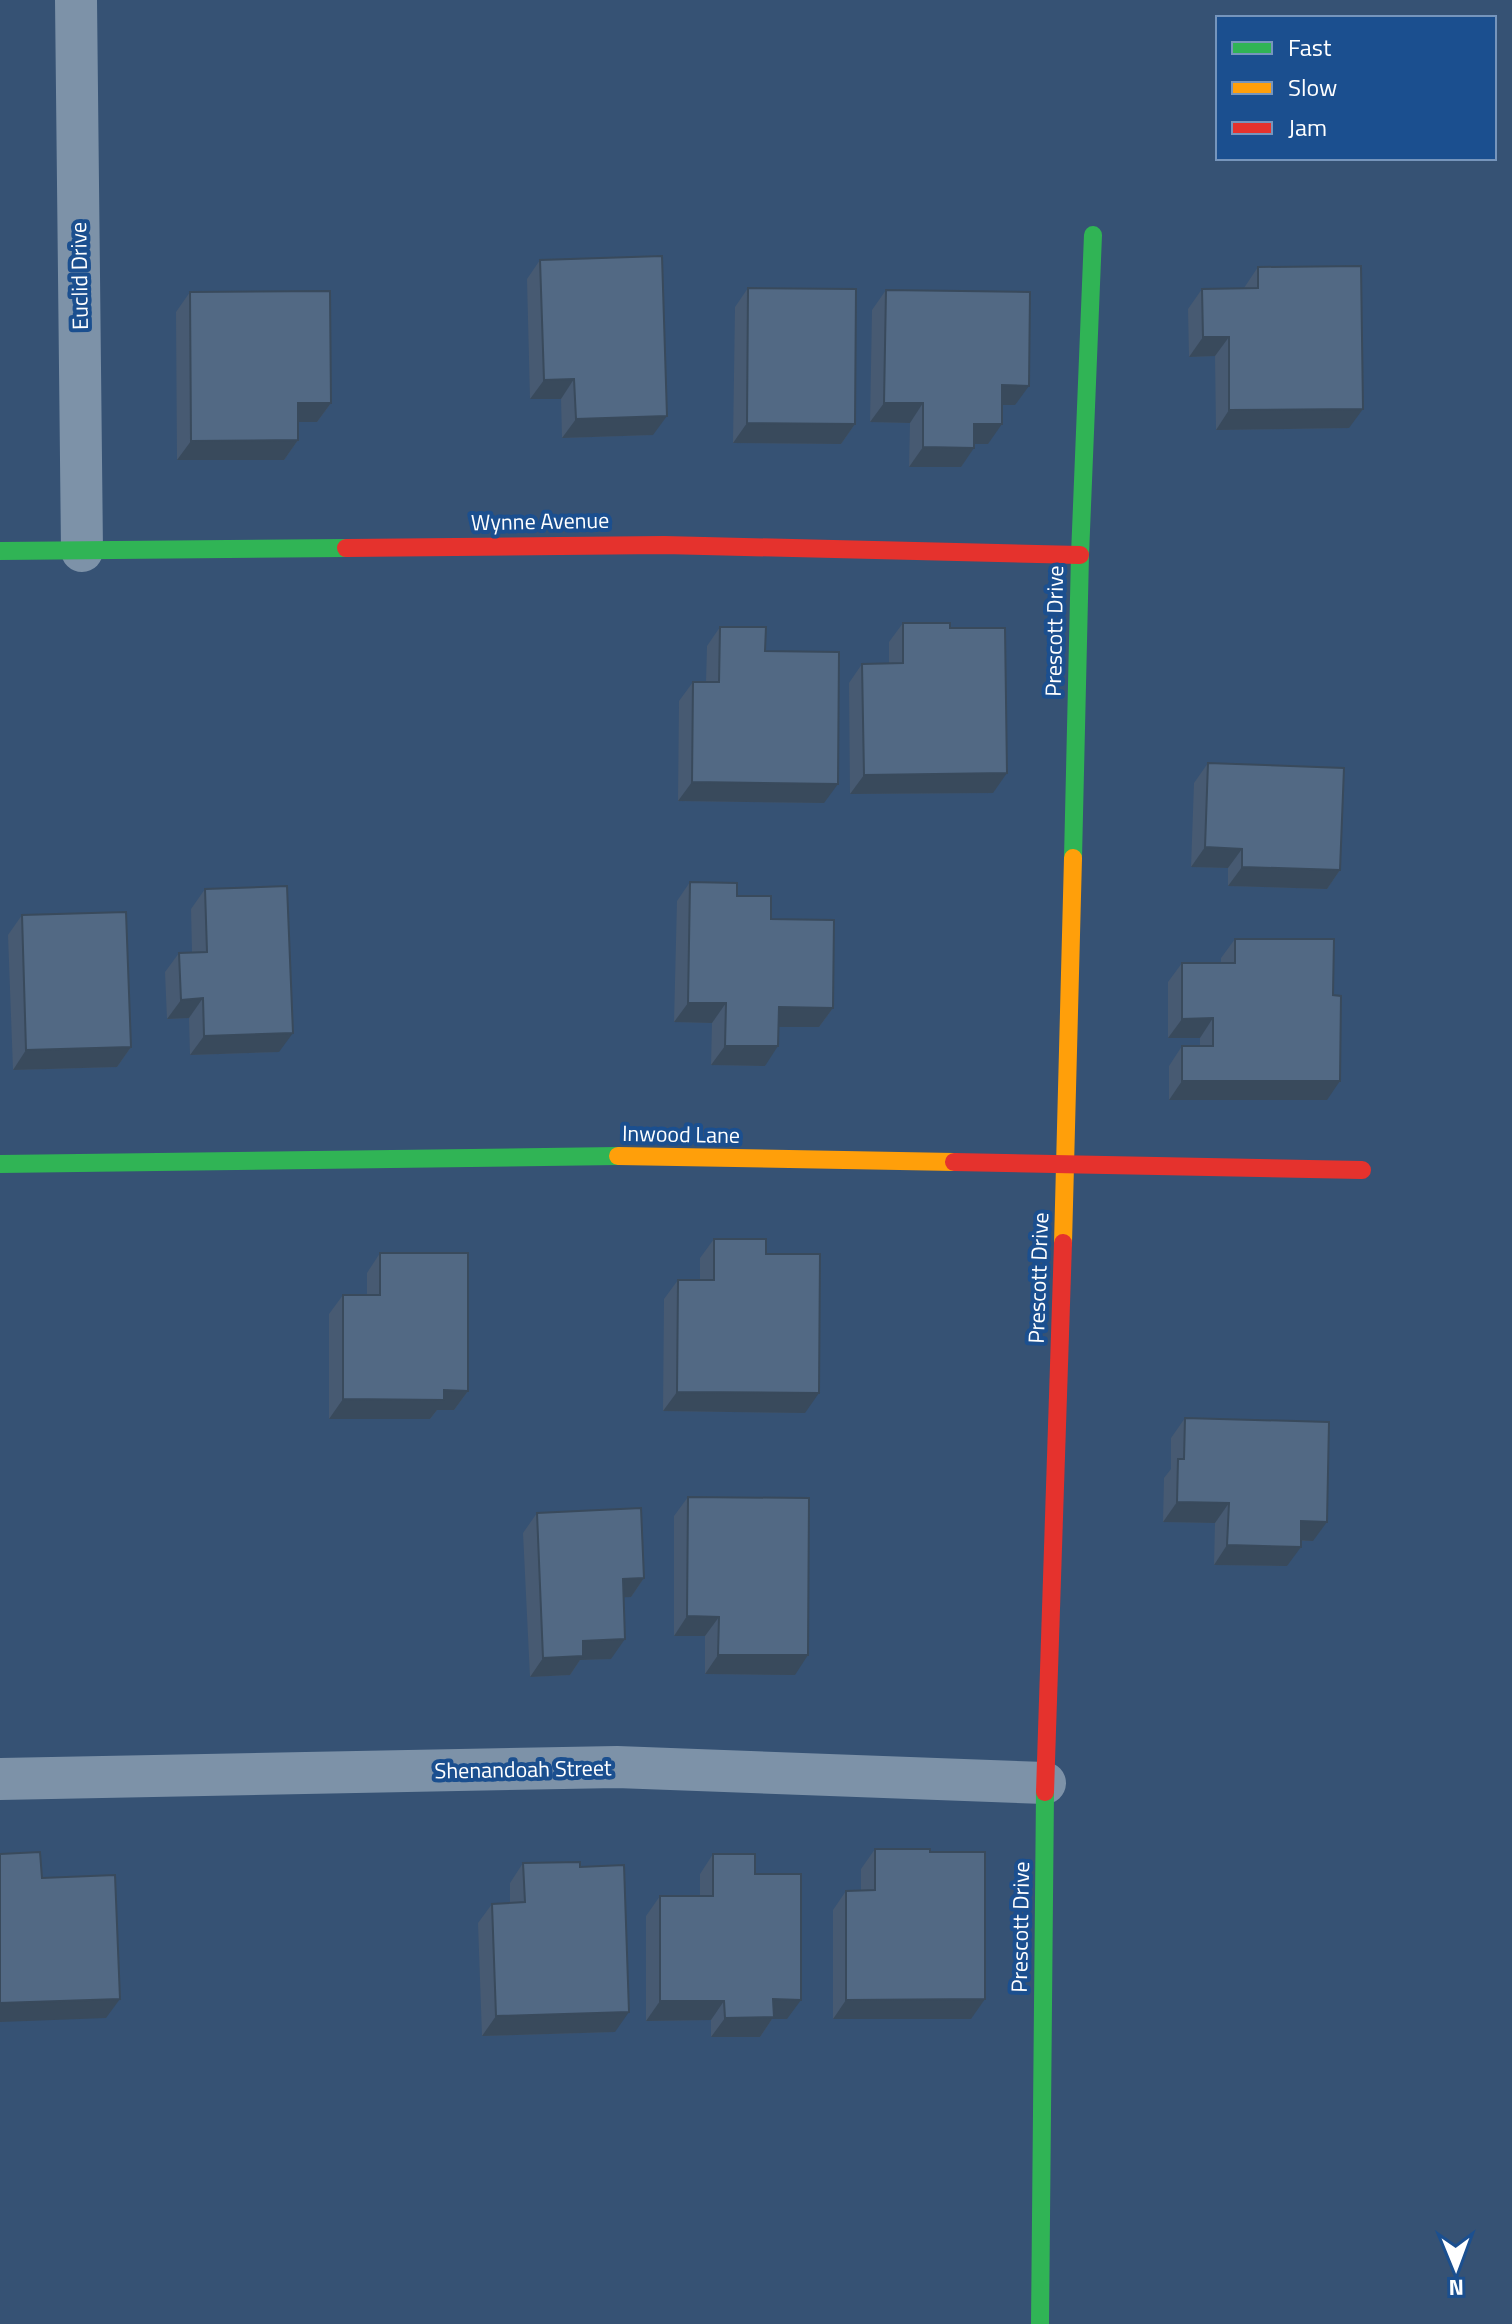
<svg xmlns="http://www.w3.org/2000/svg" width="1512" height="2324" font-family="'Titillium Web',sans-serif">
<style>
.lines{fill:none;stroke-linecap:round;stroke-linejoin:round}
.street{stroke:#7d92a8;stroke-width:42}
.fast{stroke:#30b455;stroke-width:18}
.slow{stroke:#ff9f0a;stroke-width:18}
.jam{stroke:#e5322d;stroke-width:18}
.wall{fill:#475a72}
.shaded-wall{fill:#394a5c}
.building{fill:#526984;stroke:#394a5c;stroke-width:2}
.labels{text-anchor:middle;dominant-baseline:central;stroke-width:8;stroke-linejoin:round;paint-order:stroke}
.street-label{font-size:22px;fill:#fff;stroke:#1b4f8f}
</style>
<rect width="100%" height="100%" fill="#365274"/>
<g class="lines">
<!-- street -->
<g class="street">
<polyline points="76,0 82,551"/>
<polyline points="0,1779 617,1767 1045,1783"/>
</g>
<!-- fast -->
<g class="fast">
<polyline points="0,551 346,548"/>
<polyline points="1073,858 1080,555 1093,235"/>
<polyline points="0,1164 618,1156"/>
<polyline points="1040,2324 1045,1792"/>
</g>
<!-- slow -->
<g class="slow">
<polyline points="618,1156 954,1162"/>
<polyline points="1063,1243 1073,858"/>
</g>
<!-- jam -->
<g class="jam">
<polyline points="346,548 664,545 1080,555"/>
<polyline points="954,1162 1362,1170"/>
<polyline points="1045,1792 1063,1243"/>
</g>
</g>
<!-- wall -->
<g class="wall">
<polygon points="540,260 653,435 562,438 561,399 530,399 527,279"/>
<polygon points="1258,267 1349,428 1216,430 1215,356 1189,357 1188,309 1202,289 1244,288"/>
<polygon points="748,288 855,424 841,444 733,443 735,307"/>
<polygon points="886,290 1015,405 1002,405 988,444 974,444 961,467 909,467 910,423 870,422 872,310"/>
<polygon points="190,292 331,403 317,422 298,422 298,440 284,460 177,460 176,312"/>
<polygon points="903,623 950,628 993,793 850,794 849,683 862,664 889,663 889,642"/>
<polygon points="720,627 765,651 824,803 678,801 679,701 693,682 706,682 707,646"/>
<polygon points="1208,763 1340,870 1327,889 1228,886 1228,868 1191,867 1194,783"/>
<polygon points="690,882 737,896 771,919 833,1008 819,1027 779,1027 765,1066 711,1065 712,1023 674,1022 677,901"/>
<polygon points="205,889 279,1052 190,1055 189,1018 167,1019 165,972 179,953 192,952 191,909"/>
<polygon points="22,915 131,1047 117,1067 13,1070 8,935"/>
<polygon points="1235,939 1327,1100 1169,1100 1169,1066 1182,1046 1200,1046 1200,1038 1168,1038 1168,982 1182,963 1221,963 1221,958"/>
<polygon points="714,1239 766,1254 805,1413 663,1411 664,1299 678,1280 700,1280 700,1258"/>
<polygon points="380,1253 468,1391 454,1410 437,1410 430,1419 329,1419 329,1314 343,1295 367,1295 367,1273"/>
<polygon points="1185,1418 1313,1541 1301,1541 1287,1566 1214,1565 1215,1523 1163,1522 1164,1478 1171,1469 1171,1438"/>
<polygon points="688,1497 795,1675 705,1674 705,1636 674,1636 674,1516"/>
<polygon points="537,1513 644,1578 631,1597 623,1597 611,1659 580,1660 570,1675 530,1677 523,1533"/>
<polygon points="875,1849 971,2019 833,2019 833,1910 846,1891 861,1891 861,1869"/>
<polygon points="713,1854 755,1874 787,2019 772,2019 760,2037 711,2037 711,2020 646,2021 646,1916 660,1896 700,1896 700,1874"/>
<polygon points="523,1863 580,1867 615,2032 482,2036 478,1923 492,1904 510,1903 510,1883"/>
</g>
<!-- shaded-wall -->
<g class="shaded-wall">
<polygon points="1203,337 1229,337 1215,356 1189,357"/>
<polygon points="574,379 561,399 530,399 544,380"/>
<polygon points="1002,385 1029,386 1015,405 988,405"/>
<polygon points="298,403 331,403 317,422 284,422"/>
<polygon points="884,403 923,403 910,423 870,422"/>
<polygon points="1363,409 1349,428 1216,430 1229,410"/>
<polygon points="667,416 653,435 562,438 576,419"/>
<polygon points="747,423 855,424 841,444 733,443"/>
<polygon points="974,424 1002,424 988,444 961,444"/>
<polygon points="298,440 284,460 177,460 191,441"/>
<polygon points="923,447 974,448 961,467 909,467"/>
<polygon points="1007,773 993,793 850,794 864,775"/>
<polygon points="692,782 838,784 824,803 678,801"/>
<polygon points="1205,847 1242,849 1228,868 1191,867"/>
<polygon points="1242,867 1340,870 1327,889 1228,886"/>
<polygon points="203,998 189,1018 167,1019 181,1000"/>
<polygon points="688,1003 726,1003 712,1023 674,1022"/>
<polygon points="779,1007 833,1008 819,1027 765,1027"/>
<polygon points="1213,1018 1200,1038 1168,1038 1182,1019"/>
<polygon points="293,1033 279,1052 190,1055 204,1036"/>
<polygon points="725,1046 778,1046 765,1066 711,1065"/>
<polygon points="131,1047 117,1067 13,1070 26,1050"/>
<polygon points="1182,1081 1340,1081 1327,1100 1169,1100"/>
<polygon points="444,1390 468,1391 454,1410 437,1410 430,1419 329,1419 343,1399"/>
<polygon points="677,1392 819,1393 805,1413 663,1411"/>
<polygon points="1177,1502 1229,1503 1215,1523 1163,1522"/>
<polygon points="1301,1521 1327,1522 1313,1541 1287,1540"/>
<polygon points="1227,1545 1301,1547 1287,1566 1214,1565"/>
<polygon points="644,1578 631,1597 609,1598 623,1579"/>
<polygon points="687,1616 719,1617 705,1636 674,1636"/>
<polygon points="625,1639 611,1659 580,1660 570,1675 530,1677 543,1658 583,1641"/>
<polygon points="718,1655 808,1655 795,1675 705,1674"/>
<polygon points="120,1999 106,2018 0,2022 0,2003"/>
<polygon points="773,1999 801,2000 787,2019 772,2019 760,2037 711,2037 725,2018"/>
<polygon points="985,1999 971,2019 833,2019 846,2000"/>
<polygon points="660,2001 724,2001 711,2020 646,2021"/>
<polygon points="629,2012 615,2032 482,2036 496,2016"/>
</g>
<!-- building -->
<g class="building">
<polygon points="662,256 667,416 576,419 574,379 544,380 540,260"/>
<polygon points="1361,266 1363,409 1229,410 1229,337 1203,337 1202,289 1258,288 1258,267"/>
<polygon points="748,288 856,289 855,424 747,423"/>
<polygon points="886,290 1030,292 1029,386 1002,385 1002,424 974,424 974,448 923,447 923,403 884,403"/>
<polygon points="330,291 331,403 298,403 298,440 191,441 190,292"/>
<polygon points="903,623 950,623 950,628 1005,628 1007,773 864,775 862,664 903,663"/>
<polygon points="720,627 766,627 765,651 839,652 838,784 692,782 693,682 719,682"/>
<polygon points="1208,763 1344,768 1340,870 1242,867 1242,849 1205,847"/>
<polygon points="690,882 737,883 737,896 771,896 771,919 834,920 833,1008 779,1007 778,1046 725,1046 726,1003 688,1003"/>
<polygon points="287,886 293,1033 204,1036 203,998 181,1000 179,953 207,952 205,889"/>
<polygon points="126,912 131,1047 26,1050 22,915"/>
<polygon points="1235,939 1334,939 1333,995 1341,996 1340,1081 1182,1081 1182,1046 1213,1046 1213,1018 1182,1019 1182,963 1235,963"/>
<polygon points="714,1239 766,1239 766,1254 820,1254 819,1393 677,1392 678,1280 714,1280"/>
<polygon points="380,1253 468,1253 468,1391 444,1390 444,1400 343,1399 343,1295 380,1295"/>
<polygon points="1185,1418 1329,1422 1327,1522 1301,1521 1301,1547 1227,1545 1229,1503 1177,1502 1178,1459 1184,1459"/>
<polygon points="688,1497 809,1498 808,1655 718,1655 719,1617 687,1616"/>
<polygon points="641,1508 644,1578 623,1579 625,1639 583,1641 583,1656 543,1658 537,1513"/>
<polygon points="875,1849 930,1849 930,1852 985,1852 985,1999 846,2000 846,1891 875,1890"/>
<polygon points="40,1852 42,1878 115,1875 120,1999 0,2003 0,1854"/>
<polygon points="713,1854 755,1854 755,1874 801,1874 801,2000 773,1999 774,2017 725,2018 724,2001 660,2001 660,1896 713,1896"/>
<polygon points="580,1862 580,1867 624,1865 629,2012 496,2016 492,1904 525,1902 523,1863"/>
</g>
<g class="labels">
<!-- street labels -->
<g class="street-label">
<text transform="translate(79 276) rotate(-91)">Euclid Drive</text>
<text transform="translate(540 521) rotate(-1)">Wynne Avenue</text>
<text transform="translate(1054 631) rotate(-89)">Prescott Drive</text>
<text transform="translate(681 1134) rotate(1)">Inwood Lane</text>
<text transform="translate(1038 1278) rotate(-88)">Prescott Drive</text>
<text transform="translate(523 1769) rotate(-1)">Shenandoah Street</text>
<text transform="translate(1020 1927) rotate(-89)">Prescott Drive</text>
</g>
</g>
<!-- legend -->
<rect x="1216" y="16" width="280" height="144" fill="#1b4f8f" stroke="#7695bc" stroke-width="2"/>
<rect x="1232" y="42" width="40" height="12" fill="#30b455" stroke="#7695bc" stroke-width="2"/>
<text x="1288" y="56" font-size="24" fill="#ffffff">Fast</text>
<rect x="1232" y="82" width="40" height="12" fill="#ff9f0a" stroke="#7695bc" stroke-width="2"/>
<text x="1288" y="96" font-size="24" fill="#ffffff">Slow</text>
<rect x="1232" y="122" width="40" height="12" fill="#e5322d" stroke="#7695bc" stroke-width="2"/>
<text x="1288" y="136" font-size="24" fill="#ffffff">Jam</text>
<!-- north arrow -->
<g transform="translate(1456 2268) rotate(179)" stroke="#1b4f8f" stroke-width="6" paint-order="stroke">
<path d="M0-6L14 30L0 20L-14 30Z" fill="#ffffff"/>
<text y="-12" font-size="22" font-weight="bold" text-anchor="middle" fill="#ffffff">N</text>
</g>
</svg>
